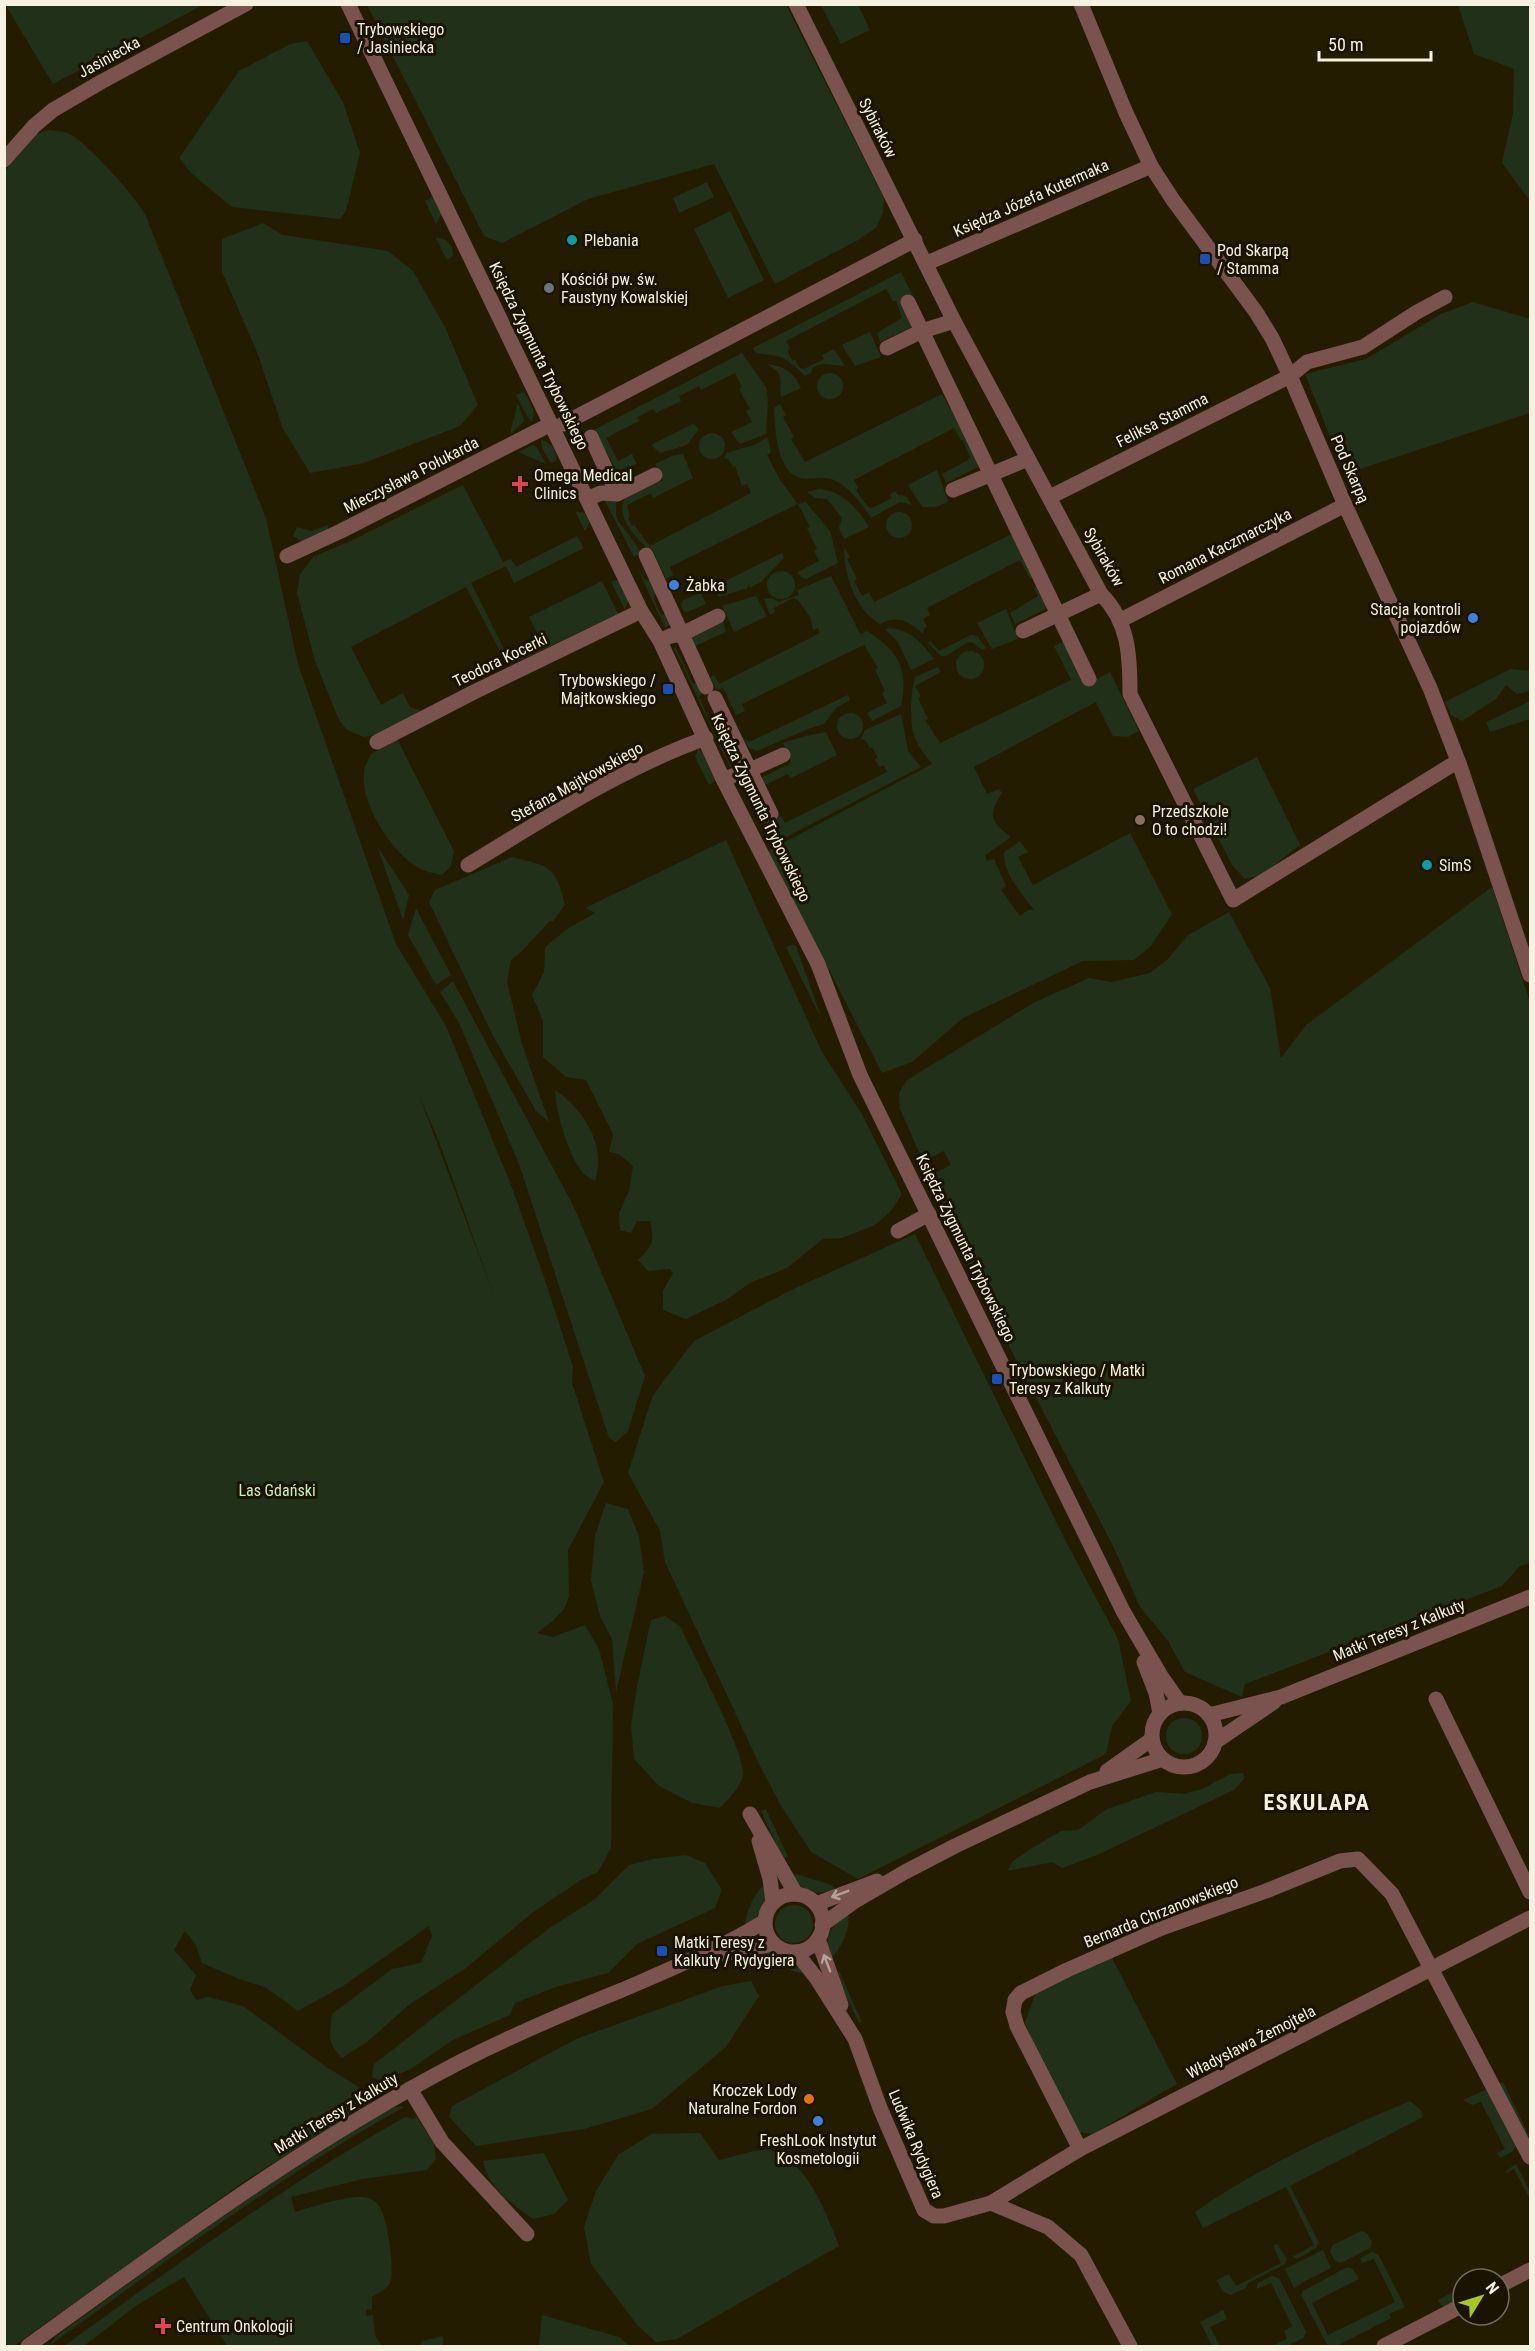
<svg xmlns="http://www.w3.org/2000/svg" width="1535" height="2351" font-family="'Roboto Condensed',sans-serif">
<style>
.green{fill:#213018;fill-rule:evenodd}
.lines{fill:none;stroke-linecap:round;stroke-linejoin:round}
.minor{stroke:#7a534f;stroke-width:15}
.tertiary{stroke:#7a534f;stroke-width:15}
.oneway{stroke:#b8a298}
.transit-dot{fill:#1a4fb4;stroke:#1a1300;stroke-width:2}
.culture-dot{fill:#0f9aa8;stroke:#1a1300;stroke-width:2}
.worship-dot{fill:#6b7280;stroke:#1a1300;stroke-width:2}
.health-dot{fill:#e0444e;stroke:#1a1300;stroke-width:2}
.shop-dot{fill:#3f7fe0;stroke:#1a1300;stroke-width:2}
.education-dot{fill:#8d6e63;stroke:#1a1300;stroke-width:2}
.food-dot{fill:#e8710a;stroke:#1a1300;stroke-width:2}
.labels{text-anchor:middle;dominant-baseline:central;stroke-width:6;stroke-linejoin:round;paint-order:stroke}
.poi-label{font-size:16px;fill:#f5f0e0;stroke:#1a1300;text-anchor:start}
.street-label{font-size:16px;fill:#f5f0e0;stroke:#1a1300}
.park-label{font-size:16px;fill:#cbf1b4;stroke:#1a1300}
.district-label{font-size:22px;font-weight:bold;letter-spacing:1.5px;fill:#f5f0e0;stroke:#1a1300}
</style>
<rect width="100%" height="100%" fill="#241c01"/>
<!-- green -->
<g class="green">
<polygon points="5,4 203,4 203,5 53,84"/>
<polygon points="367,5 786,5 884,198 883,213 876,228 858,240 775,284 714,164 588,199 502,243 484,236"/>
<polygon points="821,5 858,5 870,30 841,44"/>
<polygon points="1458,5 1530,5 1530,201 1502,163 1513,113 1514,69 1474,54"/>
<polygon points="307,41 343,102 360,153 346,211 340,219 232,207 192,174 179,158 239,71 290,44"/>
<path d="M49,130C55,131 62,131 68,133C87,142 133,194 145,214L266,518L298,664L396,944L446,1026L511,1185L545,1280L573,1367L572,1383L604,1482L568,1550L569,1597L564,1609L553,1621L537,1633L553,1637L585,1625L599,1649L613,1704L611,1848L598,1872L581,1880L532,1913L466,1968L410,2004L367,2042L342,2058C326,2041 330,2036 332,2014L392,1969L421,1963L432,1936L429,1926L343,1986L298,2011L265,1987L239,1979L202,1963L196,1945L185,1931L174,1950L196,1975L190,1990L196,2000L208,1997L243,2006L325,2066L368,2093L374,2088L382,2095L246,2180L14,2346H4V172L37,134ZM419,1095L440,1144L495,1298Z"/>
<polygon points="707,182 714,197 679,213 673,198"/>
<polygon points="434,196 442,213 436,224 425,201"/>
<polygon points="730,211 764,280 728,298 694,229"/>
<polygon points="263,223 283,235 388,251 413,271 445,327 478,405 460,426 364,463 310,473 283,429 257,352 222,272 222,239"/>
<path d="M436,238C446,237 454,246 453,256L447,260Z"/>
<path d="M901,272L913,296L902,299L915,326L880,342L877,333L902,318L896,301H893L886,289L786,341L790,349L787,351L793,361L795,360L800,368L804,369L824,359L822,355L834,349L845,366L823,364L813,367L811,373L805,376C785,357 784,356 756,353L753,348Z"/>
<polygon points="1473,302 1530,319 1530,413 1345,474 1305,374 1366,359 1441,314"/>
<polygon points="870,332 881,357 855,366 842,345"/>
<polygon points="742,353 766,387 768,401 766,434 740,444 731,432 752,422 746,411 750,409 739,389 742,387 735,373 701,390 699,386 679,396 681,401 656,413 653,409 637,417 639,421 606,438 618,461 632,454 637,464 617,471 594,430"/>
<path d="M766,364C783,365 794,372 801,388L781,397C778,381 787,374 766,364Z"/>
<circle cx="830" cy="386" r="13"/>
<polygon points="522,392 525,393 534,411 532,422 527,416 516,395"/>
<path d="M942,394L982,465L946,483L942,474L968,460L970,457L963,440H961L954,428L854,480L858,488L856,490L868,507L872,508L892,498L890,494L895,491L898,495L906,496L912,505L900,502L871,518C862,505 851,489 836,481C824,474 811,481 800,478C776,471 775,427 774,408L780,404L786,415L783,417L794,437L791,439L805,462Z"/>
<polygon points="518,403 524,421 511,434 511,429"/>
<polygon points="693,424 699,429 687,445 660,453 651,445"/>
<circle cx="712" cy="446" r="13"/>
<path d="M768,437L771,452L767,455L780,480L798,504L806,502L830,531L838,563L806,579L801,577L798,572L819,561L814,551L817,549L807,528L810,527L798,504L670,567L673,575L666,579L652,549L649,550C636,537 613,516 626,497L663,480L655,464L672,456L683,454L693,478L653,498L651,493L627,505L630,517L628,518L632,526L634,525L650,546L751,493L747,484L742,486L735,466L733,467L728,459L724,458L726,453L754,445Z"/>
<path d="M541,440C550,442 558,451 556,461L551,463L542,448Z"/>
<polygon points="533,445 536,446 546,464 518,452"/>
<polygon points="937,470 948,502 936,507 922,507 908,485"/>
<polygon points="463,485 503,562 511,559 516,567 577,536 584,548 514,583 506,566 471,583 509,659 539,644 536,639 539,636 529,617 602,581 618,614 508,666 466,587 351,647 381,705 403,693 410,707 422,711 389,732 364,737 347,730 339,720 315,661 297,593 300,574 313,557 357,538"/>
<path d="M819,489C844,492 856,507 869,527L844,539L839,528L842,518L827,499L815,498L807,492Z"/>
<polygon points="610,499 616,500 616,515 619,522 642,553 634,557 605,501"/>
<polygon points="575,511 585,513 590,522 585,531"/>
<circle cx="899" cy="525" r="13"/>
<polygon points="328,525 328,531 303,542 293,536 297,527 311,531"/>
<path d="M1012,534L1052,606L1015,624L1010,613L1038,596L1034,588L1036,586L1032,578L1030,579L1020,560L927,608L930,615L923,619L927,627L924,628L923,634C910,622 898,614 880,624C855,610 844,575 844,547L850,557L847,559L857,579L854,581L862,596L869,592L874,602Z"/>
<polygon points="782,553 784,558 761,582 750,588 748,584 748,588 719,597 713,587"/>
<polygon points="638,569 645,580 651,580 656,591 654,599 661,615 667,613 670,625 665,628"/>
<circle cx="781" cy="585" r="14"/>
<path d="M831,576L860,634L867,631C900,652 908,669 901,706L872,721L867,713L887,703L882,693L885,691L875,670L878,668L864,645L742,704L745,711L736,715L723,688L717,690L710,677L714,675L719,684L820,633L818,628L813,630L810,617L798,600L793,598L774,608L775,612L770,615L764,599L772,598L779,602L799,595L797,590Z"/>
<polygon points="616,580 619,580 629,600 625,610 611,582"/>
<polygon points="701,593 706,604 685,613 681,606 683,600"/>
<polygon points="756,596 767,616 734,632 722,606"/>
<polygon points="1006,609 1018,639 992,649 977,623"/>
<polygon points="1419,617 1429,622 1428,627 1420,630 1412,628 1409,621"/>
<polygon points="723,622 726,632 691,648 690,638"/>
<path d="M889,628C911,630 921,642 934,659L911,670L898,642L886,630Z"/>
<polygon points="971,635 977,636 986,648 982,650 974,643 968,642 946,656 941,656 928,643 930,641 939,651"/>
<path d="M1065,641L1087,684L1110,672L1139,731L1128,737L1113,736L1096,702L974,767L987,794L999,789L1002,793C988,814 990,822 1011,837L985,855L987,861L994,859L1006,886L1001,890L1020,916L1028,910H1034C1023,894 1002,873 1004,852L1020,841L1028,852L1018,857L1033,885L1130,833L1172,914L1151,946L1134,960L1083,961L963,1018L912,1062L882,1073L768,851L932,764C928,758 922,752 918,745C908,725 910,698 915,677L938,667L941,672L915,686L921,696L918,698L928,719L925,720L940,743L1071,680L1054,646Z"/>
<polygon points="674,648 676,648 693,684 701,680 707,692 699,696 709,719 717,721 720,727 716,733 726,755 734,752 736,762 730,767"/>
<circle cx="970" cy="665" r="14"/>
<polygon points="1511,669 1530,671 1530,691 1517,694 1506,685 1496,699 1462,721 1451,715 1445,702"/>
<polygon points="848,695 850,700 836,708 824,724 811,728 757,751 749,748 744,740 746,739 749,742"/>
<polygon points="1530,701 1530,719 1490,732 1486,722"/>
<circle cx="850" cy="726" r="13"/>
<polygon points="901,714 908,751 921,767 775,843 760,812 773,810 777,819 781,816 785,823 887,772 884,765 879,767 875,759 878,758 872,747 870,748 865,740 861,739 865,730"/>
<path d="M826,732L837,755L791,778L788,774L765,785L761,778L791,763L783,743C797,738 811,735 826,732Z"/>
<path d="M397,739L454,851L451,866L442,875C433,873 424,872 416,866C391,851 360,803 364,773C364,767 368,761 370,755Z"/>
<polygon points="697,746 705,755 717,780 709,785 695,757 698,750"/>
<polygon points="1257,757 1300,845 1262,875 1245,879 1232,865 1193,789"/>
<path d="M726,840L822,1052L863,1116L902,1194L891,1211L875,1225L842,1238L823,1239L787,1268L750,1283L726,1300L686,1319L663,1310V1291L673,1273L670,1269L648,1271L638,1260C654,1245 654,1242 650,1221H637L631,1233L620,1230L619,1213L629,1191L633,1166L619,1154L609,1152L613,1134L586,1080L566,1077L543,1057V1021L532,995L544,972L545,947L567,929L595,913L585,908Z"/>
<polygon points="377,846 409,895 403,920"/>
<path d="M512,857C549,867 556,864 565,905L553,921H550L521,952L511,960L507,982L522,1044L549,1122L536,1111L492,1034L429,902L435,890Z"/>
<polygon points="1492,887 1530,1002 1530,1563 1520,1566 1502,1586 1245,1684 1242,1697 1185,1672 1168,1641 1140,1607 1114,1548 980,1290 929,1176 951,1165 944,1151 923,1161 900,1109 899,1093 907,1080 1035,1002 1089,978 1112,982 1150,973 1168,959 1188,935 1229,912 1270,988 1281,1058 1306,1025"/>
<polygon points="416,908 451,975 436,985 408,935"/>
<polygon points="793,944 796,946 822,1020 786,947"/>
<polygon points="453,981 574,1207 645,1376 628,1431 616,1442 609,1438 519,1164 459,1023 440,992"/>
<path d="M555,1090C583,1108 607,1146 595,1181C591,1179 586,1176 583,1173C568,1155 556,1112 555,1090Z"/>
<polygon points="915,1234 1064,1538 1118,1639 1131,1701 1112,1726 1106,1754 858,1879 811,1852 780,1804 760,1766 665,1562 660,1531 628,1473 653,1395 694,1341 791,1290"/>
<polygon points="606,1503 628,1509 639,1537 644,1572 616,1692 612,1639 600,1616 591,1580 595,1536"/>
<path d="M665,1616L680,1626C692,1652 745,1752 743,1774C741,1788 728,1799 720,1808L692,1803L659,1786L634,1759L631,1725L637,1686L651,1620Z"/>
<circle cx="1184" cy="1736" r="18"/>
<polygon points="1243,1773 1244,1779 1234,1790 1097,1855 1062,1868 1053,1862 1007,1871 1013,1861 1032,1848 1061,1831 1078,1830 1107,1809 1156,1792 1184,1794 1202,1789 1230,1774"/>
<polygon points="766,1809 788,1857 783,1859 761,1811"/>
<polygon points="686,1855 705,1863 722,1890 715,1908 637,1944 608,1973 556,1987 515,2003 510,2015 453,2040 409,2070 382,2081 372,2077 374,2064 548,1929 595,1899 629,1865 653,1859"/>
<path d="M792,1873L832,1885L836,1890C817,1896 801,1892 792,1873Z"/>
<path d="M766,1884C768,1901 760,1917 745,1926C745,1914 755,1890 766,1884Z"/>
<circle cx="794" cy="1924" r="19"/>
<path d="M848,1914C851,1929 840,1951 829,1960C823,1937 830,1927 848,1914Z"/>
<path d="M755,1951C774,1952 792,1958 806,1972L799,1973L760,1959Z"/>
<polygon points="1111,1956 1177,2084 1093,2134 1077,2132 1041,2064 1025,2022 1037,1990"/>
<polygon points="839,1971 862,2022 859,2023 835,1973"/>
<polygon points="751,1981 759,1996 726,2047 652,2109 584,2129 476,2146 449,2117 452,2106 576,2039 723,1986"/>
<polygon points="1503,2082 1530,2138 1526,2140 1523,2135 1512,2152 1500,2158 1497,2153 1505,2149 1481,2102 1472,2105 1463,2100"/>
<path d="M1410,2101L1421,2110L1423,2117L1290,2186L1319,2243L1316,2248L1297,2259L1290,2255L1294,2256L1314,2245L1286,2187L1203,2228L1195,2212C1261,2166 1336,2132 1410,2101Z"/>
<path d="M400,2106L404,2107C279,2177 165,2262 49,2346L55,2337C144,2272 232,2207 325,2149C343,2137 380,2110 400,2106Z"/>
<path d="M416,2116L434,2144L436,2159L427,2170L362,2179L291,2197L295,2212C311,2207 354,2193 368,2198C374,2200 379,2204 381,2210C388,2222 395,2271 390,2283C386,2290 379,2293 372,2297V2309L366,2310V2316L373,2315L375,2335L382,2346H227L184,2277L137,2305L84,2346H64C175,2266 285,2185 405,2117L413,2119Z"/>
<path d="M700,2133L719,2160C734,2157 751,2150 765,2150C803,2151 828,2216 839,2246L677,2339L656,2342L638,2326L591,2264L584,2227L596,2191L618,2155L651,2134Z"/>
<path d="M544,2153L568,2200L554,2214L533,2219C512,2204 488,2188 483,2161Z"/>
<polygon points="1516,2164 1530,2192 1530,2199 1514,2169 1507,2173 1506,2171"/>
<polygon points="1361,2231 1367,2233 1372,2242 1370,2248 1341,2263 1335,2261 1330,2251 1333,2245"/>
<polygon points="1277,2244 1287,2259 1285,2264 1248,2283 1246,2288 1231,2295 1223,2292 1217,2280 1229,2274 1236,2286 1281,2263 1273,2246"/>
<polygon points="1323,2250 1331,2268 1301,2283 1301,2284 1294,2288 1285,2269"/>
<polygon points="1372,2252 1378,2254 1405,2307 1389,2314 1391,2318 1337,2346 1328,2346 1301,2295 1303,2291 1347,2267 1353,2269 1359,2279 1312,2303 1328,2335 1395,2302 1374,2259 1362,2263 1360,2258"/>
<polygon points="1272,2276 1279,2278 1306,2332 1303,2338 1286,2346 1272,2346 1287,2339 1284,2331 1292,2326 1271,2283 1256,2289 1258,2283"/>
<polygon points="1457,2290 1460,2299 1447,2307 1441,2305 1438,2300"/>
<polygon points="1223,2310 1227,2319 1210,2327 1220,2346 1212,2346 1200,2322"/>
<polygon points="542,2315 619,2337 630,2346 539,2346"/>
<polygon points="443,2336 443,2346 420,2346 422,2341"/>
</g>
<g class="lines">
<!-- minor -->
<g class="minor">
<path d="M796,4L954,321L1101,594C1129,622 1130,656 1130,694L1233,900L1458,761"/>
<polyline points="4,160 34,126 53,110 101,82 246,4"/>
<polyline points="927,263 1151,166"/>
<polyline points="908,302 1089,679"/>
<polyline points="887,348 922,331 954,321"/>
<polyline points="563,424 915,240"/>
<polyline points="591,437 617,494"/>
<polyline points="953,490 1028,459"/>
<polyline points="1050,497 1290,376 1307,362 1363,347 1417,312 1445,297"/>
<polyline points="587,499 601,493 617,494 655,475"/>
<polyline points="646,555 706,687"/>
<polyline points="287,556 341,531 551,424"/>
<polyline points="1121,620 1345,505"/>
<polyline points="1023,631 1101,594"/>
<polyline points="660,641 670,636 682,634 718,616"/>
<polyline points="715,698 771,814"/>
<polyline points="377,742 474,692 641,611"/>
<polyline points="723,779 750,770 783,755"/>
<path d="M468,865C544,819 622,768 706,738"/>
<polyline points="898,1231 929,1214"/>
<polyline points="1436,1699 1530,1892"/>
<polyline points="750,1814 796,1894"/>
<polyline points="759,1841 770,1879 773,1902"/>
<polyline points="818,1939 841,2005"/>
<polyline points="796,1952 817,1979 855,2039 880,2108 924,2210 934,2216 944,2216 991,2203 1080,2149 1530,1918"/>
<polyline points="410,2089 442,2142 527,2234"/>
<polyline points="1080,2149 1017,2026 1013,2012 1015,2000 1021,1993 1067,1970 1162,1928 1266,1891 1340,1861 1358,1859 1392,1894 1530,2157"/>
<polyline points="991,2203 1048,2227 1081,2255 1130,2346"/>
<polyline points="1499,2286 1530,2270"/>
<polyline points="1384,2346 1463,2305"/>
</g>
<!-- tertiary -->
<g class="tertiary">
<polyline points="348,4 641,611 660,641 723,779 818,964 860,1075 1123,1611 1161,1676 1180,1703"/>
<polyline points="1081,4 1126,113 1151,166 1173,200 1256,312 1272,338 1290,376 1345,505 1430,688 1460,766 1530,975"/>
<polyline points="1144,1662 1156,1693 1160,1713"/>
<circle cx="1184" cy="1735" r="32"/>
<polyline points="1209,1715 1281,1697 1530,1597"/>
<polyline points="1215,1742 1274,1702"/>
<polyline points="1107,1771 1152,1739"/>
<circle cx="794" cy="1923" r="29"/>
<polyline points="816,1904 877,1881"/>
<polyline points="822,1925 855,1901 905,1872 955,1846 1090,1782 1163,1759"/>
<polyline points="711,1956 774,1944"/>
<path d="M28,2346C168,2245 306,2142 460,2062C513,2035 567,2012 622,1990C670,1969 720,1949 765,1921"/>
</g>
</g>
<!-- one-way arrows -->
<defs><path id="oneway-shaft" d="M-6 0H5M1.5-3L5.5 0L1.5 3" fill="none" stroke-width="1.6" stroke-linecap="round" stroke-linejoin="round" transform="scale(1.5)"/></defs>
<g class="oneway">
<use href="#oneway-shaft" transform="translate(840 1894) rotate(159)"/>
<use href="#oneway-shaft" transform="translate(827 1963) rotate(-111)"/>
</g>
<!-- markers -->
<g class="transit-dot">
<rect x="339" y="32" width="12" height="12" rx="3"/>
<rect x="1199" y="253" width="12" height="12" rx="3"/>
<rect x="662" y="683" width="12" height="12" rx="3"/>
<rect x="991" y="1373" width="12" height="12" rx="3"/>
<rect x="656" y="1945" width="12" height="12" rx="3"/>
</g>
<g class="culture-dot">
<circle cx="572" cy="240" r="6"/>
<circle cx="1427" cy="865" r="6"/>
</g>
<circle class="worship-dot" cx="549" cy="288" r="6"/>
<g class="health-dot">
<path d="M517 475h6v6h6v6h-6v6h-6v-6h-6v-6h6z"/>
<path d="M160 2317h6v6h6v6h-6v6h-6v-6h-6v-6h6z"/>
</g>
<g class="shop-dot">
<circle cx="674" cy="585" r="6"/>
<circle cx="1473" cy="618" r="6"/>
<circle cx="818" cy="2121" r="6"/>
</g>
<circle class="education-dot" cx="1140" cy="820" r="6"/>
<circle class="food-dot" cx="809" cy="2099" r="6"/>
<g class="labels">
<!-- poi labels -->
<g class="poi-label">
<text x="357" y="29">Trybowskiego<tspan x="357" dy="18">/ Jasiniecka</tspan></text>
<text x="584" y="240">Plebania</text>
<text x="1217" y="250">Pod Skarpą<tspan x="1217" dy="18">/ Stamma</tspan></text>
<text x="561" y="279">Kościół pw. św.<tspan x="561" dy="18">Faustyny Kowalskiej</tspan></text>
<text x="534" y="475">Omega Medical<tspan x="534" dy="18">Clinics</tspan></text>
<text x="686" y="585">Żabka</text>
<text x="1461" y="609" text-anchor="end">Stacja kontroli<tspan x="1461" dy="18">pojazdów</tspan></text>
<text x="656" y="680" text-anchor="end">Trybowskiego /<tspan x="656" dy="18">Majtkowskiego</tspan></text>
<text x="1152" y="811">Przedszkole<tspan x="1152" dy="18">O to chodzi!</tspan></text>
<text x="1439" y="865">SimS</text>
<text x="1009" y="1370">Trybowskiego / Matki<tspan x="1009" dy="18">Teresy z Kalkuty</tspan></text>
<text x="674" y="1942">Matki Teresy z<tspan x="674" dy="18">Kalkuty / Rydygiera</tspan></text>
<text x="797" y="2090" text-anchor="end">Kroczek Lody<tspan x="797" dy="18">Naturalne Fordon</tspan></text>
<text x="818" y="2140" text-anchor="middle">FreshLook Instytut<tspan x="818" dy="18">Kosmetologii</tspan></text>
<text x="176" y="2326">Centrum Onkologii</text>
</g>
<!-- street labels -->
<g class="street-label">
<text transform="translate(109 57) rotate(-29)">Jasiniecka</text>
<text transform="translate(878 128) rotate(63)">Sybiraków</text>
<text transform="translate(1031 198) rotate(-24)">Księdza Józefa Kutermaka</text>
<text transform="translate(539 356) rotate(64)">Księdza Zygmunta Trybowskiego</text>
<text transform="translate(1162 420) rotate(-27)">Feliksa Stamma</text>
<text transform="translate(1350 469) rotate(66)">Pod Skarpą</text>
<text transform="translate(411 475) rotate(-27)">Mieczysława Połukarda</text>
<text transform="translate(1225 546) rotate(-27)">Romana Kaczmarczyka</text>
<text transform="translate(1104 557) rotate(60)">Sybiraków</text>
<text transform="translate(500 660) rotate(-26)">Teodora Kocerki</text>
<text transform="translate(577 782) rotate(-29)">Stefana Majtkowskiego</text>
<text transform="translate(761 808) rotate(64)">Księdza Zygmunta Trybowskiego</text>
<text transform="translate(966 1248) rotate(64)">Księdza Zygmunta Trybowskiego</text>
<text transform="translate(1399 1630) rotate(-22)">Matki Teresy z Kalkuty</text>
<text transform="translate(1161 1912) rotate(-22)">Bernarda Chrzanowskiego</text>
<text transform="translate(1251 2042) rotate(-27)">Władysława Żemojtela</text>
<text transform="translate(336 2113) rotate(-31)">Matki Teresy z Kalkuty</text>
<text transform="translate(916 2144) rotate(67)">Ludwika Rydygiera</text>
</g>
<!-- park labels -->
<g class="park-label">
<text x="277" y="1490">Las Gdański</text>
</g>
<!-- district labels -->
<g class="district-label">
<text x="1317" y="1802">ESKULAPA</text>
</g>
</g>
<!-- border -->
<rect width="1535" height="2351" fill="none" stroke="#f5f0e0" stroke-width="12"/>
<!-- north arrow -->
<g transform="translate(1481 2297) rotate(52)"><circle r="28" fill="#1a1300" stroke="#726b5a" stroke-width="1.5"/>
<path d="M0-4.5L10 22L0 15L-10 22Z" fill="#a6c821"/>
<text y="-9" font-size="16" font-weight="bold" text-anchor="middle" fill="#f5f0e0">N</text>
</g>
<!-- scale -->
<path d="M1319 51v9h112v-9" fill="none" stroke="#f5f0e0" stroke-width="3"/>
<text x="1328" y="51" font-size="18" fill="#f5f0e0" stroke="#1a1300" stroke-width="4.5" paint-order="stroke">50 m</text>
</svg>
